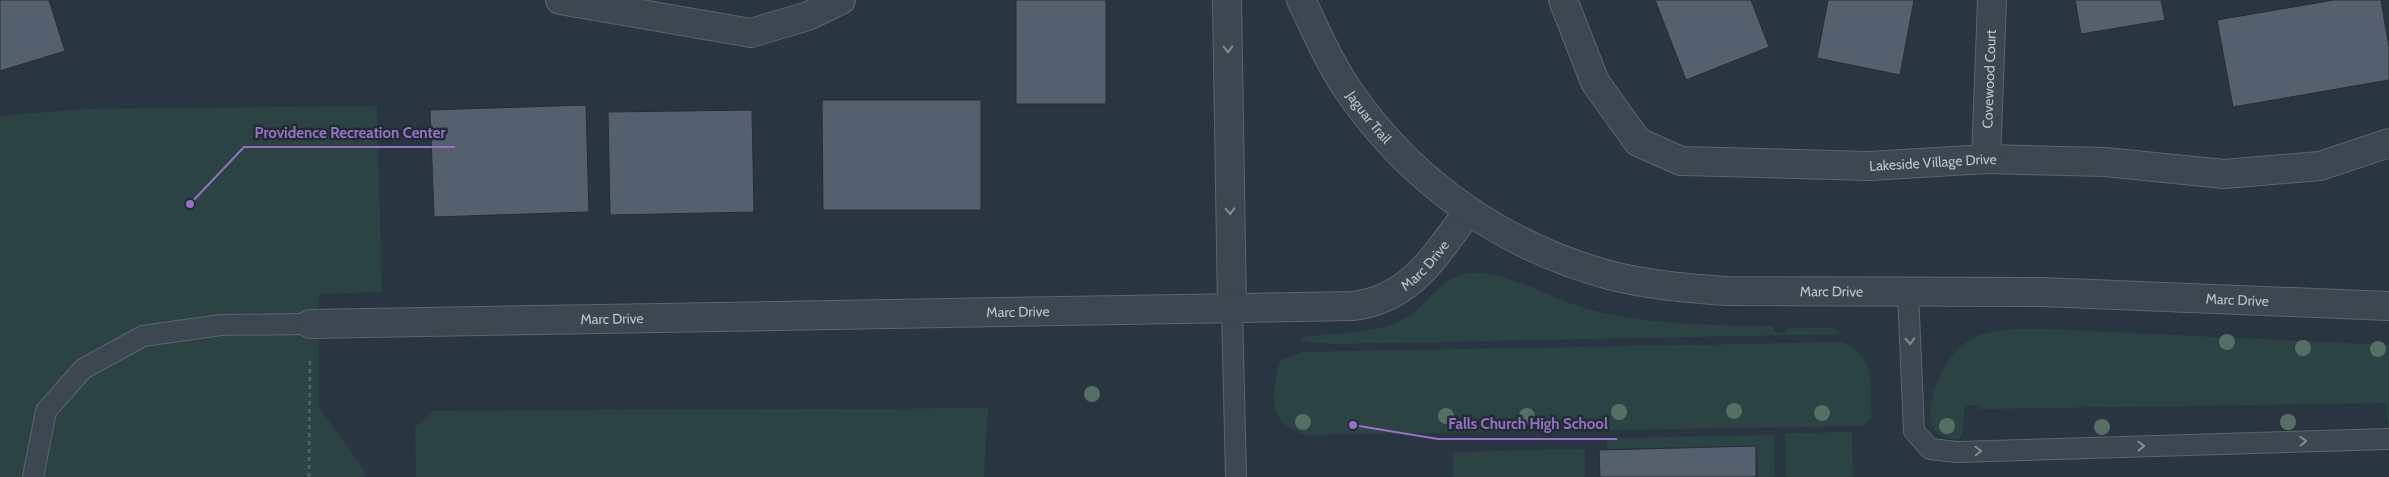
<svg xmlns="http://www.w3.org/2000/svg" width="2389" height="477" font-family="Cabin,sans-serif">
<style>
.green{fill:#2c4343}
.building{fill:#54606e;stroke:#242e38}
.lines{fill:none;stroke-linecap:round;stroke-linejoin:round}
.service-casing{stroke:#5b656e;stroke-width:22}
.minor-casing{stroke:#5b656e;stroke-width:30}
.tertiary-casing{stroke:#5b656e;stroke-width:30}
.path{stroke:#4b5f60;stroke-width:3;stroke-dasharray:4 4;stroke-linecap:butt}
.service{stroke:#3d4751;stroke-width:20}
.minor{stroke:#3d4751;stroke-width:28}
.tertiary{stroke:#3d4751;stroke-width:28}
.tree{fill:#566f64}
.oneway{stroke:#828b94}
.labels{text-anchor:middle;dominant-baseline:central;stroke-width:5;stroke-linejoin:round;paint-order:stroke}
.street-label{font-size:14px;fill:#bac2cb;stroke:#222c36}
.leader{fill:none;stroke:#9770c4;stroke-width:2}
.callout-dot{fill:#9770c4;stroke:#222c36;stroke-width:2}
.callout-label{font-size:15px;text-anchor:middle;font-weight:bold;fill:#9770c4;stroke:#222c36;stroke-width:5;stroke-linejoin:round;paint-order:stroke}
</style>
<rect width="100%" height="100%" fill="#293541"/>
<!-- green -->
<g class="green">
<polygon points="377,106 382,292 319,294 319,408 365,471 365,477 0,477 0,116 84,109"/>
<path d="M1473,273C1512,273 1544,296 1581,307C1644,325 1708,325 1773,326L1775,333L1787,332V328H1833L1844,334L1335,344L1301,341V338C1333,331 1366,336 1396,323C1422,312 1432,289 1454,278C1459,275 1466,274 1473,273Z"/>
<path d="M2014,329H2045L2389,345V429L2386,403L1979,409V405H1965L1962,436C1957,440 1954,440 1948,438C1911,428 1940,367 1957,350C1962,344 1970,340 1976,337C1988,331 2001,331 2014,329Z"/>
<path d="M1844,342C1876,359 1870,386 1872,417L1864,426L1307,435C1266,424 1271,395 1280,361L1301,352Z"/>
<polygon points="988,408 984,477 416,477 415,427 433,411"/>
<polygon points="1852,432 1853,477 1786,477 1785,433"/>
<polygon points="1774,435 1775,477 1758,477 1757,446 1607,449 1607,438"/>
<polygon points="1585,449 1585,477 1453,477 1453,452"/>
</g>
<!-- building -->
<g class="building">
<polygon points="0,0 49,0 65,51 0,71"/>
<rect x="1016" y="0" width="90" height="104"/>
<polygon points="1655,0 1751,0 1769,47 1686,80"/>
<polygon points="1828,0 1914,0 1900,75 1817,58"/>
<polygon points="2075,0 2161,0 2165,20 2081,34"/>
<polygon points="2334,0 2381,0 2389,47 2389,80 2233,107 2217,20"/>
<polygon points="822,100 981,100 981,210 823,210"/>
<polygon points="586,105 589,212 434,217 430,110"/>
<polygon points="752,110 754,212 610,215 608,112"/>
<polygon points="1756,446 1756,477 1600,477 1599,450"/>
</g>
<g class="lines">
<defs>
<g id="service">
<polyline points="1908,292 1914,431 1930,449 1957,452 2389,439"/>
<polyline points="1232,309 1236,477"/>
<polyline points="33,477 46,411 83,369 143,336 221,325 310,324"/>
</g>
<g id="minor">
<polyline points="560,0 751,33 808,16 841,0"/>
<polyline points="1227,0 1232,309"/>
<path id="s1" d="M1563,0L1595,82L1638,142L1681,161L1870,166L1986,159L2105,162L2224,174L2320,166L2389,143"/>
<path id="s2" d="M1986,159L1992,0"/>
<path id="s3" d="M310,324L1352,306C1411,300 1436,254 1468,212"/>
</g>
<g id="tertiary">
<path id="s4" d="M1301,0C1317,33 1331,67 1353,97C1415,185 1506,247 1609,275C1647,285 1687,288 1726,291L2042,292L2389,306"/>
</g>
</defs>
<!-- service casing -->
<use href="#service" class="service-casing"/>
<!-- minor casing -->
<use href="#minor" class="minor-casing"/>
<!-- tertiary casing -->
<use href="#tertiary" class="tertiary-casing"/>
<!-- path -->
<polyline class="path" points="309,477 310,357"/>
<!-- service -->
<use href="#service" class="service"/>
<!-- minor -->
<use href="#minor" class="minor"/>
<!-- tertiary -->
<use href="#tertiary" class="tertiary"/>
</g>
<!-- trees -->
<g class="tree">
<circle cx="2227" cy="342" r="8"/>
<circle cx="2303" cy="348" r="8"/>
<circle cx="2378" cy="349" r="8"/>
<circle cx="1092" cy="394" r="8"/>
<circle cx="1734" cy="411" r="8"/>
<circle cx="1619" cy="412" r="8"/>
<circle cx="1822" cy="413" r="8"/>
<circle cx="1446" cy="416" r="8"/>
<circle cx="1527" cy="416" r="8"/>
<circle cx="1303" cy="422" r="8"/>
<circle cx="2288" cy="422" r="8"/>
<circle cx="1947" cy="426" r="8"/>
<circle cx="2102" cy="427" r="8"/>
</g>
<!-- one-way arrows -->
<defs><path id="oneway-chevron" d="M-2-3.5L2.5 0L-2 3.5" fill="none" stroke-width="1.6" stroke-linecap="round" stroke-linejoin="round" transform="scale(1.25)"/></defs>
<g class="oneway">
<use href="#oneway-chevron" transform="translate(1228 49) rotate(89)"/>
<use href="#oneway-chevron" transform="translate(1230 211) rotate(89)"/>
<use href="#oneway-chevron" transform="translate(1910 341) rotate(87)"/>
<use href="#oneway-chevron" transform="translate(2303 441) rotate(-2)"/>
<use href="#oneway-chevron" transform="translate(2141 446) rotate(-2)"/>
<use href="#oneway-chevron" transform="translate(1978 451) rotate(-2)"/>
</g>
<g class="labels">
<!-- street labels -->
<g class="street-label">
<text stroke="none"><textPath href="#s2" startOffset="80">Covewood Court</textPath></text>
<text stroke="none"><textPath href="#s4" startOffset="136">Jaguar Trail</textPath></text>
<text stroke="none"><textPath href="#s1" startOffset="461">Lakeside Village Drive</textPath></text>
<text stroke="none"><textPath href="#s3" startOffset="1128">Marc Drive</textPath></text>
<text stroke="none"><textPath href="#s4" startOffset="652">Marc Drive</textPath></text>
<text stroke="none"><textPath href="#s4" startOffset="1058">Marc Drive</textPath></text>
<text stroke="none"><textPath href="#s3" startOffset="708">Marc Drive</textPath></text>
<text stroke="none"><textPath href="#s3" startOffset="302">Marc Drive</textPath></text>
</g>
</g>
<!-- callouts -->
<path class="leader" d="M190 204L244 147H455M1353 425L1438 439H1617"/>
<g class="callout-dot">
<circle cx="190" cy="204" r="5"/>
<circle cx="1353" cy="425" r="5"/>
</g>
<g class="callout-label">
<text x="350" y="138">Providence Recreation Center</text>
<text x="1528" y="429">Falls Church High School</text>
</g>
</svg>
